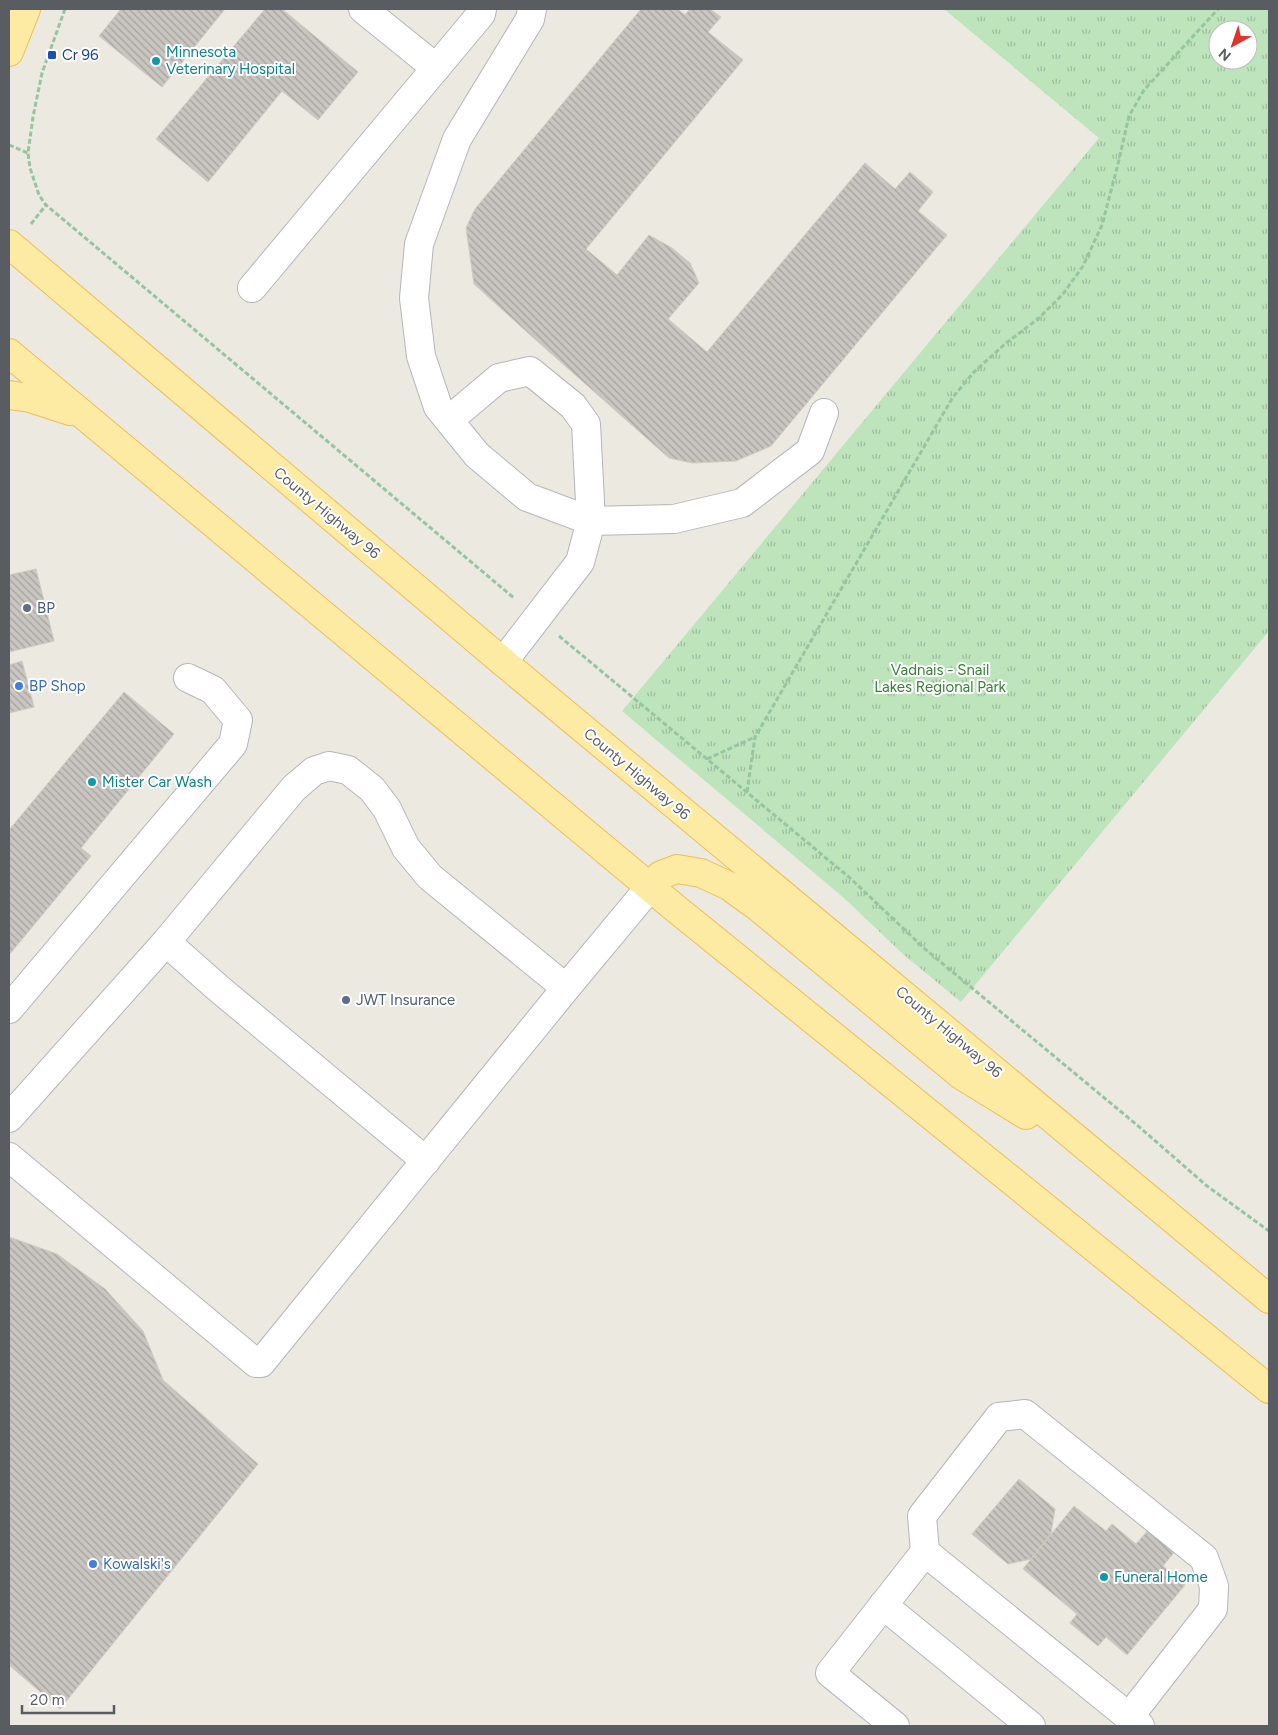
<svg xmlns="http://www.w3.org/2000/svg" width="1278" height="1735" font-family="Figtree,sans-serif">
<style>
.park{fill:url(#park-tufts);fill-rule:evenodd}
.building{fill:url(#building-back-hatch);stroke:#d1cabf}
.lines{fill:none;stroke-linecap:round;stroke-linejoin:round}
.minor-casing{stroke:#b3b7bb;stroke-width:30}
.major-casing{stroke:#f0bd56;stroke-width:30}
.path{stroke:#96c5a1;stroke-width:3;stroke-dasharray:5 2.5;stroke-linecap:butt}
.minor{stroke:#fff;stroke-width:28}
.major{stroke:#feeba3;stroke-width:28}
.transit-dot{fill:#1a4fb4;stroke:#fff;stroke-width:2}
.culture-dot{fill:#0f9aa8;stroke:#fff;stroke-width:2}
.service-dot{fill:#5c6f8a;stroke:#fff;stroke-width:2}
.shop-dot{fill:#3f7fe0;stroke:#fff;stroke-width:2}
.labels{text-anchor:middle;dominant-baseline:central;stroke-width:4;stroke-linejoin:round;paint-order:stroke}
.culture-label{font-size:15px;fill:#0d838f;stroke:#fff;text-anchor:start}
.transit-label{font-size:15px;fill:#164399;stroke:#fff;text-anchor:start}
.street-label{font-size:15px;fill:#595d61;stroke:#fff}
.service-label{font-size:15px;fill:#4e5e75;stroke:#fff;text-anchor:start}
.park-label{font-size:15px;fill:#358435;stroke:#fff}
.shop-label{font-size:15px;fill:#366cbe;stroke:#fff;text-anchor:start}
</style>
<defs>
<pattern id="park-tufts" width="24" height="20" patternUnits="userSpaceOnUse" patternTransform="scale(1.25)"><rect width="24" height="20" fill="#bee4bc"/><path d="M3 7l-1-3M5 7V3M7 7l1-3M15 17l-1-3M17 17v-4M19 17l1-3" fill="none" stroke="#9dbc9c"/></pattern>
<pattern id="building-back-hatch" width="6" height="6" patternUnits="userSpaceOnUse" patternTransform="scale(1.25)"><rect width="6" height="6" fill="#c9c5c0"/><path d="M-1 5l2 2M0 0l6 6M5-1l2 2" fill="none" stroke="#a6a39f"/></pattern>
</defs>
<rect width="100%" height="100%" fill="#ece9e0"/>
<!-- park -->
<path class="park" d="M944,9H1269V631L961,1002L904,955L844,898L622,711L1099,138ZM1218,30H1248V60H1218Z"/>
<!-- building -->
<g class="building">
<polygon points="121,9 225,9 162,87 99,36"/>
<polygon points="265,9 282,9 358,72 318,120 282,91 208,182 156,139"/>
<polygon points="641,9 677,9 685,15 690,9 710,9 721,17 708,32 743,60 586,249 617,275 649,235 672,248 690,263 699,283 668,319 707,352 865,163 895,189 910,172 933,192 918,211 947,235 771,446 736,461 692,463 669,458 528,333 474,284 466,228 475,209"/>
<polygon points="36,569 54,641 9,652 9,575"/>
<polygon points="22,661 34,707 9,713 9,665"/>
<polygon points="124,692 174,734 81,848 91,856 9,955 9,830"/>
<polygon points="9,1237 57,1254 105,1289 143,1331 163,1380 258,1464 60,1709 9,1665"/>
<polygon points="1019,1479 1055,1509 1051,1534 1031,1559 1008,1564 972,1534"/>
<polygon points="1074,1506 1106,1531 1112,1524 1136,1544 1150,1528 1176,1550 1163,1566 1185,1585 1127,1655 1106,1637 1098,1646 1070,1623 1077,1614 1023,1569"/>
</g>
<g class="lines">
<defs>
<g id="minor">
<polyline points="363,9 436,68"/>
<polyline points="532,9 530,19 457,139 419,244 414,298 421,356 438,407 477,455 527,497 591,521 674,519 742,503 810,451 824,413"/>
<polyline points="252,288 481,14 482,9"/>
<polyline points="449,420 499,378 530,371 573,406 586,424 591,521 580,562 503,662"/>
<polyline points="166,942 218,988 426,1161"/>
<polyline points="9,1009 233,744 238,720 213,690 188,678"/>
<polyline points="9,1118 166,942 294,788 314,771 329,766 348,770 372,789 387,809 406,848 430,877 566,988"/>
<polyline points="9,1157 256,1363 261,1363 566,988 650,887"/>
<polyline points="925,1552 922,1516 999,1417 1025,1414 1204,1558 1214,1586 1213,1609 1129,1717"/>
<polyline points="883,1605 1031,1726"/>
<polyline points="895,1726 830,1673 925,1552 1140,1726"/>
</g>
<g id="major">
<polyline points="9,52 26,9"/>
<polyline points="9,244 503,662 1269,1299"/>
<polyline points="9,353 675,908 1269,1389"/>
<polyline points="9,395 30,398 70,411"/>
<polyline points="650,887 661,875 677,869 701,873 729,886 758,907 961,1075 1026,1115"/>
</g>
</defs>
<!-- minor casing -->
<use href="#minor" class="minor-casing"/>
<!-- major casing -->
<use href="#major" class="major-casing"/>
<!-- path -->
<g class="path">
<polyline points="65,9 42,73 33,117 28,153 30,168 39,195 46,205 514,598"/>
<polyline points="9,145 28,153"/>
<polyline points="31,224 46,205"/>
<polyline points="559,636 850,878 925,949 1137,1125 1207,1186 1269,1231"/>
<polyline points="707,759 755,737"/>
<polyline points="747,792 755,737 953,397 974,372 1005,344 1039,318 1063,294 1083,266 1102,225 1118,164 1129,116 1144,90 1218,9"/>
</g>
<!-- minor -->
<use href="#minor" class="minor"/>
<!-- major -->
<use href="#major" class="major"/>
</g>
<!-- markers -->
<rect class="transit-dot" x="47" y="50" width="10" height="10" rx="2.5"/>
<g class="culture-dot">
<circle cx="156" cy="61" r="5"/>
<circle cx="92" cy="782" r="5"/>
<circle cx="1104" cy="1577" r="5"/>
</g>
<g class="service-dot">
<circle cx="27" cy="608" r="5"/>
<circle cx="346" cy="1000" r="5"/>
</g>
<g class="shop-dot">
<circle cx="19" cy="686" r="5"/>
<circle cx="93" cy="1564" r="5"/>
</g>
<g class="labels">
<!-- culture labels -->
<g class="culture-label">
<text x="166" y="52">Minnesota<tspan x="166" dy="17">Veterinary Hospital</tspan></text>
<text x="102" y="782">Mister Car Wash</text>
<text x="1114" y="1577">Funeral Home</text>
</g>
<!-- transit labels -->
<g class="transit-label">
<text x="62" y="55">Cr 96</text>
</g>
<!-- street labels -->
<g class="street-label">
<text transform="translate(327 513) rotate(40)">County Highway 96</text>
<text transform="translate(637 774) rotate(40)">County Highway 96</text>
<text transform="translate(949 1032) rotate(40)">County Highway 96</text>
</g>
<!-- service labels -->
<g class="service-label">
<text x="37" y="608">BP</text>
<text x="356" y="1000">JWT Insurance</text>
</g>
<!-- park labels -->
<g class="park-label">
<text x="940" y="670">Vadnais - Snail<tspan x="940" dy="17">Lakes Regional Park</tspan></text>
</g>
<!-- shop labels -->
<g class="shop-label">
<text x="29" y="686">BP Shop</text>
<text x="103" y="1564">Kowalski's</text>
</g>
</g>
<!-- border -->
<rect width="1278" height="1735" fill="none" stroke="#595d61" stroke-width="20"/>
<!-- north arrow -->
<g transform="translate(1233 45) rotate(220)"><circle r="24" fill="#ffffff" stroke="#bdbec0"/>
<path d="M0-4L9 19L0 12L-9 19Z" fill="#e7312b"/>
<text y="-8" font-size="14" font-weight="bold" text-anchor="middle" fill="#595d61">N</text>
</g>
<!-- scale -->
<path d="M22 1705v8h92v-8" fill="none" stroke="#595d61" stroke-width="2.5"/>
<text x="30" y="1705" font-size="15" fill="#595d61" stroke="#ffffff" stroke-width="4" paint-order="stroke">20 m</text>
</svg>
